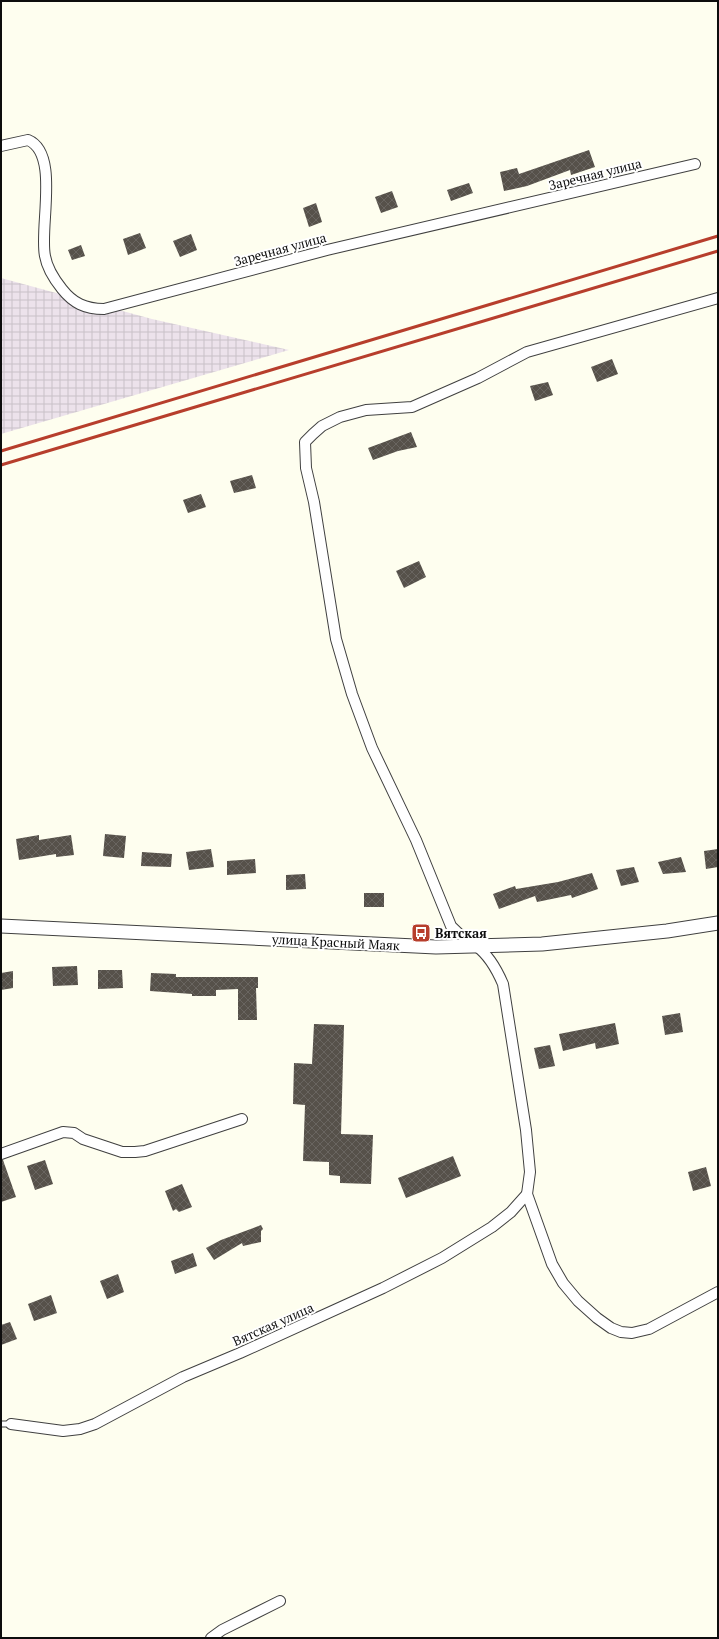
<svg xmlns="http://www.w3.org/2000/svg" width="719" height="1639" font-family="'PT Serif',serif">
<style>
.industrial{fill:url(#industrial-grid)}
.building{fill:url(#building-cross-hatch)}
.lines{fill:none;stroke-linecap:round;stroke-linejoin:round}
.service-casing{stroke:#404040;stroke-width:7}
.minor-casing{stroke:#404040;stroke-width:12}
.tertiary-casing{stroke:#404040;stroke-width:15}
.service{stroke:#fff;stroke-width:5}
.minor{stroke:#fff;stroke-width:10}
.tertiary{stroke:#fff;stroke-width:13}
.rail{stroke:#b73e2c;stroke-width:3}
.labels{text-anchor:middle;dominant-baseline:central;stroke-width:4;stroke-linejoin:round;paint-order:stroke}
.street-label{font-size:13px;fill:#0d0d0d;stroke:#fff}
.poi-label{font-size:13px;font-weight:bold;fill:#0d0d0d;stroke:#fff;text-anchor:start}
</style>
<defs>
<pattern id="industrial-grid" width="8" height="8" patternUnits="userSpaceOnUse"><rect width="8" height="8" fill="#ece2eb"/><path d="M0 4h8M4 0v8" fill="none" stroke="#c9c1c8"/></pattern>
<pattern id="building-cross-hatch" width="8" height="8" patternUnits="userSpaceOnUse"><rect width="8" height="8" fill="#56514a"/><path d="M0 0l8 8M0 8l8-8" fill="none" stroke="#696560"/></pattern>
</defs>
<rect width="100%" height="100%" fill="#fefeef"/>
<!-- industrial -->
<polygon class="industrial" points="1,278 152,319 289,350 1,434"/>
<!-- building -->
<g class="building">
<polygon points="589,150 595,167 571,175 570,170 527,186 504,191 500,172 517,168 519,174"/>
<polygon points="469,183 473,193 451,201 447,190"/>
<polygon points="392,191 398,207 381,213 375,197"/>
<polygon points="316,203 322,222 309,227 303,208"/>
<polygon points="140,233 146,248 128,255 123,239"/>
<polygon points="191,234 197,250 180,257 173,241"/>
<polygon points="81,245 85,256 72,260 68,250"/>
<polygon points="612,359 618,374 597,382 591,367"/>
<polygon points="548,382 553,395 535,401 530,386"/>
<polygon points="411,432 417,447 398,451 373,460 368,448"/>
<polygon points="252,475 256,488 234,493 230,481"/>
<polygon points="201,494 206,507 188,513 183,500"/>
<polygon points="419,561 426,577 404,588 396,571"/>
<polygon points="105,834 126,836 124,858 103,856"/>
<polygon points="39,835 39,840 71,835 74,855 56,857 56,854 19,860 16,839"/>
<polygon points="211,849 214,867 189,870 186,852"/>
<polygon points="718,849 718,867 706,869 704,851"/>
<polygon points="142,852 172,854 171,867 141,866"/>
<polygon points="681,857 686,872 663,874 658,862"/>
<polygon points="255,859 256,873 227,875 227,861"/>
<polygon points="634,867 639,882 621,886 616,870"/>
<polygon points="592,873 598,889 572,898 571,895 537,902 535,896 499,909 493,894 515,886 516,889 558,882"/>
<polygon points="305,874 306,889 286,890 286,875"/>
<rect x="364" y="893" width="20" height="14"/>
<polygon points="77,966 78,985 53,986 52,967"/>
<polygon points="98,970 122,970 123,988 98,989"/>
<polygon points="13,971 13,988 1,990 1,973"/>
<polygon points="151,973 176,974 176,977 258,977 258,988 256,988 257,1020 238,1020 238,989 216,990 216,996 192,996 192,994 150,991"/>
<polygon points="680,1013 683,1032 665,1035 662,1016"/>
<polygon points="615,1023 619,1044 596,1049 595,1043 563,1051 559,1034"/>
<polygon points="314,1024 344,1025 341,1134 373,1135 371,1184 340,1183 340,1176 329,1175 329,1162 303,1161 305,1105 293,1104 294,1063 312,1064"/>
<polygon points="550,1045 555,1066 539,1069 534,1048"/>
<polygon points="453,1156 461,1176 406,1198 398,1178"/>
<polygon points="1,1160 3,1160 16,1197 1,1202"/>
<polygon points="45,1160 53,1184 35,1190 27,1166"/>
<polygon points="706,1167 711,1186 693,1191 688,1172"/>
<polygon points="182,1184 192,1207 179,1212 176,1209 173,1211 165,1191"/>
<polygon points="261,1225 263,1229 261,1231 261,1242 243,1246 242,1243 214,1260 206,1248 221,1240"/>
<polygon points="193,1253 197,1266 175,1274 171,1261"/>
<polygon points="118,1274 124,1292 107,1299 100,1281"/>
<polygon points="51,1295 57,1313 34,1321 28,1304"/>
<polygon points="10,1322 17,1339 1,1345 1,1325"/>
</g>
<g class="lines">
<defs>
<polyline id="service" points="1,1424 11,1424"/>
<g id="minor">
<path d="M1,146L28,140C60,153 39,228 45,256C47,268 54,279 62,289C73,303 85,309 104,309L327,250L695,164"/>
<path d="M718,298L527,352L478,378L412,407L366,410L340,417L322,426L313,434L305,442L306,468L314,502L336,639L352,694L372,748L416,840L451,926C461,937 465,938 476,946C489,955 497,970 503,984L526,1130L530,1172L527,1194L552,1264L563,1283L578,1301L597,1318L611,1328L621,1332L632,1333L649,1329L718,1292"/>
<polyline points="1,1154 63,1132 74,1133 83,1139 122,1152 135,1152 145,1151 242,1119"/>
<polyline points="11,1424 63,1431 80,1429 95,1424 183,1377 240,1353 383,1288 442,1258 492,1227 511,1212 527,1194"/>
<polyline points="211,1638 222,1630 280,1601"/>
</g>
<polyline id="tertiary" points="1,926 436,947 542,944 667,931 718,923"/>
</defs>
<!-- service casing -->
<use href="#service" class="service-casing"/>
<!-- minor casing -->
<use href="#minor" class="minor-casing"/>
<!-- tertiary casing -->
<use href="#tertiary" class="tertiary-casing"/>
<!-- service -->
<use href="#service" class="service"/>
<!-- minor -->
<use href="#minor" class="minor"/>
<!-- tertiary -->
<use href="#tertiary" class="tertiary"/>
<!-- rail -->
<g class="rail">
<polyline points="1,451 718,236"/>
<polyline points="1,465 718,251"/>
</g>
</g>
<!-- icons -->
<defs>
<symbol id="bus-square" viewBox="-11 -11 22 22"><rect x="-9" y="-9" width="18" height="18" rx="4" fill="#b73e2c" stroke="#fff"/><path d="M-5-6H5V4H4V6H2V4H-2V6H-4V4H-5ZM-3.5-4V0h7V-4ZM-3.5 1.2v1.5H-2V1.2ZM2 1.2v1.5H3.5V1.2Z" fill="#fff"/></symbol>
</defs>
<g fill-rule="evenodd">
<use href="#bus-square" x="410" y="922" width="22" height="22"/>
</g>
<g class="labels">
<!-- street labels -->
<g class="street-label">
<text transform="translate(595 174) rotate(-14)">Заречная улица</text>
<text transform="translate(280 249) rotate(-15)">Заречная улица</text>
<text transform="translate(336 942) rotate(3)">улица Красный Маяк</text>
<text transform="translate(273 1324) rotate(-24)">Вятская улица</text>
</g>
<!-- poi labels -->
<g class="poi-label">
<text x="435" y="933">Вятская</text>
</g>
</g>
<!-- border -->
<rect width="719" height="1639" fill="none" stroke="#0d0d0d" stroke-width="4"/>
</svg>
